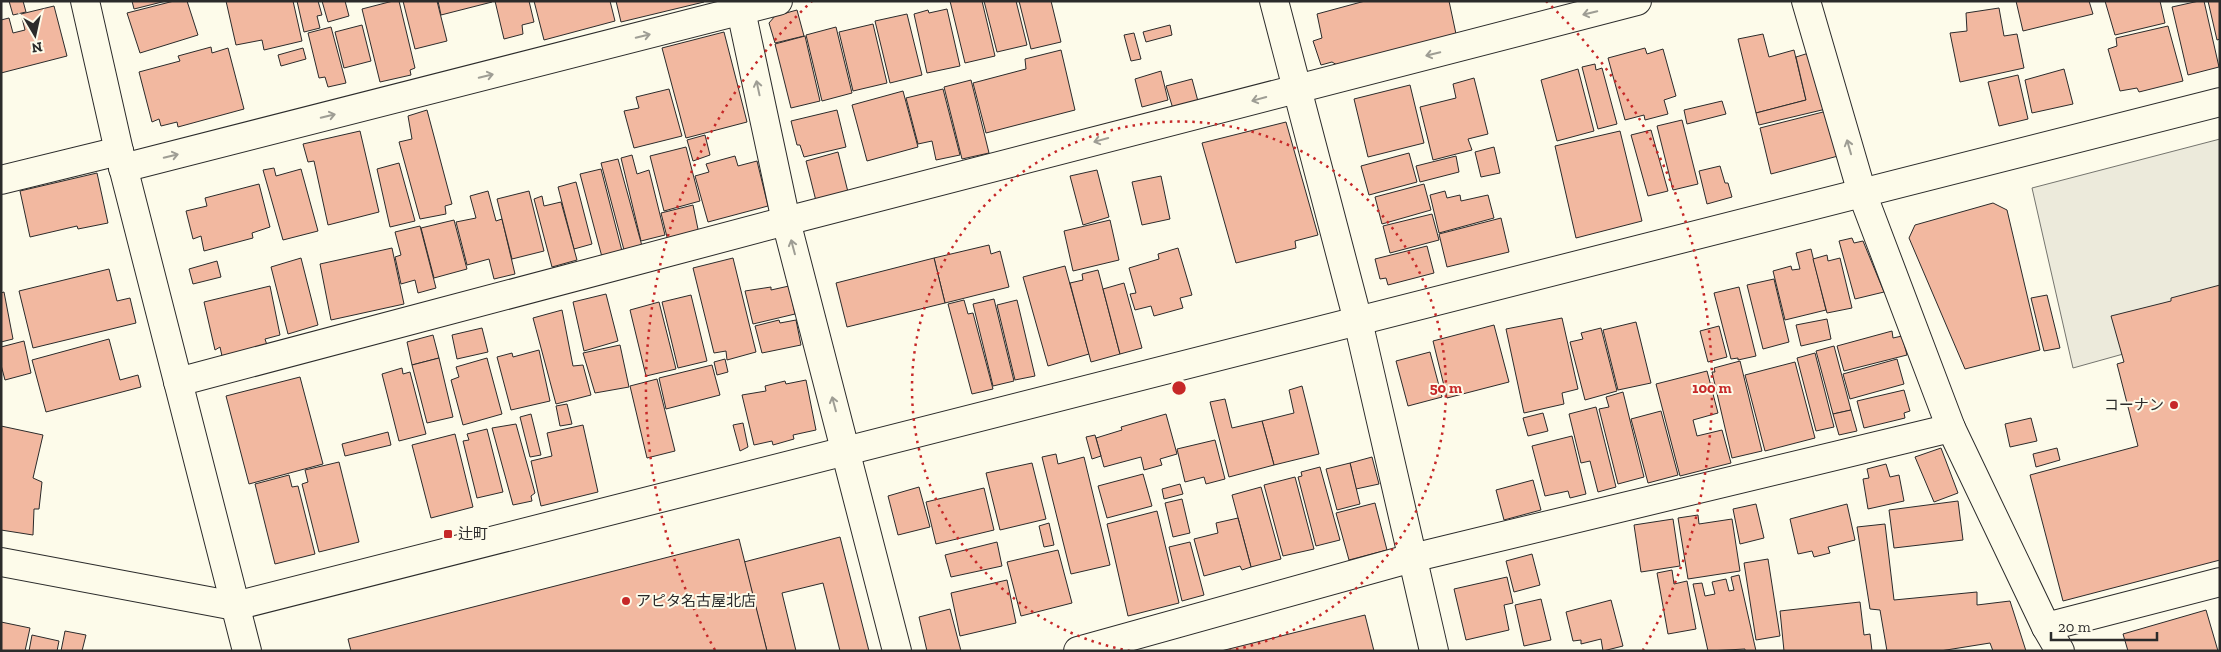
<svg xmlns="http://www.w3.org/2000/svg" width="2221" height="652" font-family="'Zilla Slab','Noto Sans JP',serif">
<style>
.parking{fill:#eceadb;stroke:#74746e}
.building{fill:#f2b8a0;stroke:#2b2b2b}
.lines{fill:none;stroke-linecap:round;stroke-linejoin:round}
.minor-casing{stroke:#2b2b2b;stroke-width:30}
.tertiary-casing{stroke:#2b2b2b;stroke-width:30}
.minor{stroke:#fdfbea;stroke-width:28}
.tertiary{stroke:#fdfbea;stroke-width:28}
.oneway{stroke:#9e9d94}
.ring{fill:none;stroke:#c62828;stroke-width:2.5;stroke-dasharray:2.5 5}
.poi-dot{fill:#c62828;stroke:#fdfbea;stroke-width:2}
.labels{text-anchor:middle;dominant-baseline:central;stroke-width:4;stroke-linejoin:round;paint-order:stroke}
.poi-label{font-size:15px;fill:#2b2b2b;stroke:#fdfbea;text-anchor:start}
.centre{fill:#c62828;stroke:#fdfbea;stroke-width:2.5}
.ring-label{font-size:15px;text-anchor:middle;font-weight:bold;fill:#c62828;stroke:#fdfbea;stroke-width:4;stroke-linejoin:round;paint-order:stroke}
</style>
<rect width="100%" height="100%" fill="#fdfbea"/>
<!-- parking -->
<polygon class="parking" points="2220,139 2220,327 2073,368 2032,188"/>
<!-- building -->
<g class="building">
<polygon points="9,1 23,1 26,12 13,15"/>
<polygon points="132,1 166,1 134,9"/>
<polygon points="174,1 187,1 198,35 140,53 127,13"/>
<polygon points="226,1 293,1 302,41 264,50 262,40 236,45"/>
<polygon points="297,1 318,1 322,15 317,16 320,28 304,32"/>
<polygon points="322,1 345,1 349,16 328,22"/>
<polygon points="393,1 399,1 415,68 410,70 411,75 380,82 362,9"/>
<polygon points="403,1 437,1 447,41 415,49"/>
<polygon points="438,1 492,1 492,2 441,15"/>
<polygon points="495,1 529,1 534,22 522,25 523,34 504,39"/>
<polygon points="534,1 610,1 615,21 544,40"/>
<polygon points="616,1 704,1 704,2 621,22"/>
<polygon points="950,1 982,1 995,56 965,63"/>
<polygon points="984,1 1016,1 1027,45 997,52"/>
<polygon points="1019,1 1051,1 1061,42 1031,49"/>
<polygon points="1365,1 1449,1 1456,34 1337,65 1332,62 1321,65 1313,41 1322,38 1317,14"/>
<polygon points="2016,1 2089,1 2093,14 2023,31"/>
<polygon points="2105,1 2160,1 2165,23 2115,35"/>
<polygon points="2199,1 2204,1 2219,67 2188,75 2172,7"/>
<polygon points="2208,1 2220,1 2220,39 2217,40"/>
<polygon points="54,6 67,56 1,73 1,20 9,18 13,33 25,30 21,14"/>
<polygon points="1999,8 2004,36 2017,34 2024,68 1960,82 1950,33 1967,31 1966,13"/>
<polygon points="947,9 960,66 927,73 914,14 928,10 929,13"/>
<polygon points="797,10 804,36 775,43 769,23 775,16"/>
<polygon points="907,14 922,75 890,83 875,21"/>
<polygon points="873,24 887,83 853,91 839,32"/>
<polygon points="362,25 371,61 344,68 335,32"/>
<polygon points="1170,25 1172,35 1146,42 1143,32"/>
<polygon points="2168,26 2183,81 2139,92 2137,88 2120,91 2108,49 2117,46 2116,38"/>
<polygon points="331,27 346,83 328,87 325,77 319,78 308,33"/>
<polygon points="836,27 852,93 822,101 806,35"/>
<polygon points="724,32 747,122 686,138 662,48"/>
<polygon points="1134,33 1141,59 1131,61 1124,35"/>
<polygon points="1763,34 1769,57 1794,50 1806,100 1756,113 1738,39"/>
<polygon points="805,36 820,101 791,108 775,44"/>
<polygon points="211,47 212,53 228,48 244,109 178,127 177,122 161,126 159,119 152,122 139,72 180,61 178,56"/>
<polygon points="303,48 306,59 281,66 278,55"/>
<polygon points="1645,48 1647,54 1663,49 1676,96 1664,100 1668,114 1645,120 1644,115 1625,120 1608,58"/>
<polygon points="1061,50 1075,110 986,133 973,83 1026,69 1025,59"/>
<polygon points="1812,52 1826,109 1759,125 1756,113 1806,100 1796,57"/>
<polygon points="1595,64 1596,70 1602,68 1617,124 1598,129 1582,67"/>
<polygon points="1578,69 1594,131 1557,141 1541,80"/>
<polygon points="2064,69 2073,104 2032,113 2025,80"/>
<polygon points="1161,71 1168,100 1142,107 1135,79"/>
<polygon points="2018,75 2028,119 1999,126 1988,82"/>
<polygon points="1474,78 1488,134 1468,139 1472,150 1433,160 1420,107 1456,98 1453,84"/>
<polygon points="1192,79 1199,105 1174,112 1166,86"/>
<polygon points="971,80 989,153 962,159 944,87"/>
<polygon points="1410,85 1424,143 1368,157 1354,99"/>
<polygon points="669,89 682,136 634,148 624,111 639,108 636,97"/>
<polygon points="943,89 960,155 936,160 932,141 918,144 906,98"/>
<polygon points="903,91 918,147 867,161 852,105"/>
<polygon points="1722,101 1726,114 1687,124 1684,110"/>
<polygon points="427,110 452,204 445,206 446,214 420,219 399,142 412,139 408,116"/>
<polygon points="837,110 846,147 804,157 800,145 797,145 791,121"/>
<polygon points="1827,111 1838,156 1771,174 1760,128"/>
<polygon points="1682,120 1698,184 1673,190 1657,126"/>
<polygon points="1286,122 1318,235 1295,241 1296,248 1236,263 1202,143"/>
<polygon points="1651,130 1668,191 1648,196 1631,135"/>
<polygon points="360,131 379,212 328,225 314,161 308,162 303,144"/>
<polygon points="1620,131 1642,221 1576,238 1555,146"/>
<polygon points="705,135 710,155 693,161 687,140"/>
<polygon points="686,147 700,201 664,211 650,156"/>
<polygon points="1494,147 1500,173 1481,177 1475,152"/>
<polygon points="838,152 848,192 816,201 806,161"/>
<polygon points="1409,153 1417,182 1369,195 1361,166"/>
<polygon points="632,155 637,174 649,170 665,235 641,241 621,158"/>
<polygon points="735,156 738,166 757,161 768,206 708,222 695,176 709,172 706,164"/>
<polygon points="1456,156 1459,172 1420,182 1416,166"/>
<polygon points="618,159 642,246 624,250 601,163"/>
<polygon points="399,163 415,221 390,227 377,169"/>
<polygon points="1720,166 1725,183 1728,183 1732,197 1707,204 1699,171"/>
<polygon points="274,168 276,176 301,169 318,231 283,240 263,170"/>
<polygon points="601,169 622,251 602,257 580,174"/>
<polygon points="1097,170 1109,217 1083,225 1070,176"/>
<polygon points="97,173 108,223 78,229 77,226 30,237 20,191"/>
<polygon points="1161,176 1170,219 1142,225 1132,182"/>
<polygon points="576,182 592,244 574,249 558,187"/>
<polygon points="259,184 270,227 252,233 253,238 204,251 201,236 193,239 186,211 207,206 205,198"/>
<polygon points="1424,184 1431,210 1382,224 1375,197"/>
<polygon points="488,191 496,221 502,219 515,274 494,279 489,259 467,265 456,222 476,218 470,196"/>
<polygon points="529,191 544,251 512,259 497,199"/>
<polygon points="1445,191 1447,198 1460,195 1461,201 1488,195 1494,218 1439,233 1430,195"/>
<polygon points="542,196 544,206 561,202 577,260 552,267 534,199"/>
<polygon points="1993,203 2007,210 2040,350 1965,369 1909,238 1915,225"/>
<polygon points="693,205 699,234 668,241 661,213"/>
<polygon points="1432,214 1439,240 1390,253 1383,226"/>
<polygon points="1501,218 1509,252 1447,267 1439,234"/>
<polygon points="454,220 467,269 434,278 421,228"/>
<polygon points="1110,220 1119,260 1073,271 1064,231"/>
<polygon points="420,226 436,288 418,293 415,280 401,284 395,257 401,255 395,232"/>
<polygon points="1852,238 1854,243 1863,241 1884,292 1855,299 1839,241"/>
<polygon points="989,245 991,254 1000,251 1009,287 945,303 934,258"/>
<polygon points="1427,246 1434,273 1388,285 1386,278 1380,279 1375,259"/>
<polygon points="392,248 404,304 331,320 320,264"/>
<polygon points="1178,248 1192,295 1180,298 1183,308 1154,316 1151,306 1135,310 1130,294 1136,293 1129,268 1159,259 1158,254"/>
<polygon points="1811,249 1826,310 1785,320 1773,271 1791,266 1792,270 1800,269 1796,253"/>
<polygon points="1827,255 1828,261 1840,258 1852,308 1827,313 1813,259"/>
<polygon points="301,258 318,325 288,334 271,267"/>
<polygon points="733,258 756,352 727,360 726,351 714,353 693,268"/>
<polygon points="934,258 945,303 847,327 836,283"/>
<polygon points="217,261 221,277 193,284 189,269"/>
<polygon points="1065,266 1089,354 1048,366 1023,277"/>
<polygon points="109,269 117,301 130,298 136,323 33,348 19,291"/>
<polygon points="1098,270 1120,354 1091,362 1070,283 1083,280 1082,274"/>
<polygon points="1774,279 1789,342 1763,349 1747,285"/>
<polygon points="1124,283 1142,348 1120,354 1103,289"/>
<polygon points="2220,285 2220,560 2063,601 2030,475 2138,446 2117,364 2124,362 2111,316 2171,301 2171,298"/>
<polygon points="270,286 280,335 265,339 267,345 222,356 220,347 215,350 204,302"/>
<polygon points="789,286 795,314 753,324 745,291 771,287 771,290"/>
<polygon points="1739,287 1756,356 1738,360 1738,358 1731,359 1714,293"/>
<polygon points="4,292 13,339 1,342 1,293"/>
<polygon points="606,294 618,341 584,351 573,302"/>
<polygon points="691,295 707,361 678,368 662,302"/>
<polygon points="2047,295 2060,348 2044,351 2031,298"/>
<polygon points="994,299 1014,381 993,386 973,304"/>
<polygon points="964,300 968,314 973,313 993,389 972,394 948,304"/>
<polygon points="1017,300 1035,376 1015,380 997,305"/>
<polygon points="659,302 676,369 646,376 630,310"/>
<polygon points="562,310 573,366 583,365 591,395 556,404 533,318"/>
<polygon points="1562,318 1578,389 1562,393 1564,404 1524,413 1506,329"/>
<polygon points="1827,319 1831,339 1801,346 1796,325"/>
<polygon points="779,320 780,323 796,320 801,345 762,353 755,326"/>
<polygon points="1636,322 1651,383 1618,390 1603,330"/>
<polygon points="1494,325 1509,382 1447,398 1433,341"/>
<polygon points="1719,326 1727,357 1708,362 1700,331"/>
<polygon points="482,328 488,352 457,359 452,335"/>
<polygon points="1601,328 1617,391 1585,400 1570,342 1583,339 1581,333"/>
<polygon points="1892,331 1893,338 1902,336 1907,355 1844,371 1837,346"/>
<polygon points="433,335 439,358 412,365 407,342"/>
<polygon points="109,339 120,380 138,375 141,387 46,412 32,360"/>
<polygon points="24,341 31,373 5,380 1,365 1,347"/>
<polygon points="620,345 629,387 595,393 583,353"/>
<polygon points="1834,346 1851,410 1833,414 1816,351"/>
<polygon points="539,350 550,401 511,410 497,357 512,353 513,357"/>
<polygon points="1430,352 1442,397 1408,406 1396,361"/>
<polygon points="1815,353 1834,427 1816,431 1797,358"/>
<polygon points="439,358 453,417 427,423 412,365"/>
<polygon points="487,358 502,414 463,425 451,380 459,377 456,367"/>
<polygon points="725,359 728,372 717,375 714,362"/>
<polygon points="1897,359 1904,384 1850,399 1843,374"/>
<polygon points="1740,361 1762,451 1732,458 1712,372 1715,372 1714,368"/>
<polygon points="1795,362 1815,438 1765,451 1745,375"/>
<polygon points="712,365 720,395 666,409 659,378"/>
<polygon points="402,368 403,374 410,372 426,434 399,441 382,374"/>
<polygon points="1707,371 1718,413 1693,420 1697,436 1722,430 1731,463 1680,476 1656,384"/>
<polygon points="300,377 323,464 249,484 226,396"/>
<polygon points="657,379 675,451 647,458 630,386"/>
<polygon points="806,380 816,430 793,435 794,439 773,445 772,441 754,445 742,395 766,391 765,386 785,381 786,384"/>
<polygon points="1302,386 1319,454 1274,465 1262,421 1294,413 1289,390"/>
<polygon points="1904,390 1910,411 1904,413 1905,418 1864,428 1857,401"/>
<polygon points="1623,392 1644,477 1618,484 1599,409 1609,407 1606,397"/>
<polygon points="1225,399 1232,428 1262,421 1274,465 1229,477 1210,402"/>
<polygon points="567,404 572,424 560,426 556,406"/>
<polygon points="1596,407 1616,487 1598,492 1590,461 1581,463 1569,414"/>
<polygon points="1851,410 1857,431 1839,435 1833,414"/>
<polygon points="1661,411 1678,475 1648,483 1631,419"/>
<polygon points="1543,413 1548,431 1528,436 1523,418"/>
<polygon points="531,414 541,455 530,457 520,417"/>
<polygon points="1166,414 1177,454 1160,459 1162,465 1144,470 1141,457 1104,467 1096,438 1122,430 1121,427"/>
<polygon points="2031,418 2037,441 2010,447 2005,424"/>
<polygon points="743,423 748,447 740,451 733,425"/>
<polygon points="516,424 535,493 531,496 532,501 513,505 492,428"/>
<polygon points="583,425 598,492 541,506 531,461 552,456 547,433"/>
<polygon points="1,426 43,435 33,478 42,482 39,509 34,509 33,535 1,530"/>
<polygon points="487,429 503,492 477,498 463,441 469,440 467,434"/>
<polygon points="388,432 391,445 345,456 342,444"/>
<polygon points="455,434 473,507 431,518 412,445"/>
<polygon points="1095,435 1101,456 1092,459 1086,437"/>
<polygon points="1572,436 1586,494 1570,498 1568,491 1545,496 1532,446"/>
<polygon points="1215,440 1225,479 1206,484 1204,477 1185,482 1177,449"/>
<polygon points="1941,448 1958,493 1934,502 1915,457"/>
<polygon points="2057,448 2060,460 2036,467 2033,454"/>
<polygon points="1056,454 1058,464 1084,457 1110,565 1071,574 1042,457"/>
<polygon points="1372,457 1379,484 1356,489 1350,463"/>
<polygon points="339,462 359,542 319,552 302,484 308,482 305,470"/>
<polygon points="1032,463 1046,519 1000,530 986,473"/>
<polygon points="1350,463 1360,504 1337,510 1326,469"/>
<polygon points="1886,464 1890,477 1899,475 1904,501 1868,509 1863,479 1869,478 1867,469"/>
<polygon points="1320,467 1340,540 1316,546 1298,477 1302,476 1301,472"/>
<polygon points="1143,474 1152,506 1107,518 1098,486"/>
<polygon points="289,475 292,487 298,486 315,554 275,564 255,484"/>
<polygon points="1295,477 1314,549 1283,556 1264,485"/>
<polygon points="1533,480 1541,510 1504,520 1496,490"/>
<polygon points="1180,484 1183,494 1164,499 1162,489"/>
<polygon points="919,487 930,527 898,535 888,496"/>
<polygon points="1261,487 1281,559 1251,567 1232,495"/>
<polygon points="984,488 994,530 936,544 926,502"/>
<polygon points="1182,499 1190,533 1173,537 1165,503"/>
<polygon points="1958,501 1963,540 1894,548 1889,510"/>
<polygon points="1375,503 1387,550 1349,560 1336,513"/>
<polygon points="1756,504 1764,538 1740,544 1733,509"/>
<polygon points="1847,504 1855,540 1828,547 1830,553 1814,557 1812,551 1798,554 1790,519"/>
<polygon points="1157,511 1179,603 1128,616 1107,524"/>
<polygon points="1698,515 1699,524 1732,519 1740,571 1688,579 1678,518"/>
<polygon points="1238,518 1251,567 1242,570 1240,566 1204,576 1194,539 1218,533 1216,523"/>
<polygon points="1673,519 1680,566 1641,572 1634,525"/>
<polygon points="1049,523 1054,545 1044,547 1039,526"/>
<polygon points="1885,524 1894,600 1977,592 1977,605 2010,601 2026,651 1993,651 1990,643 1940,651 1887,651 1880,610 1870,609 1857,527"/>
<polygon points="840,537 869,651 840,651 823,583 782,593 796,651 767,651 744,562"/>
<polygon points="739,539 767,651 351,651 348,639"/>
<polygon points="997,542 1002,566 951,577 945,555"/>
<polygon points="1190,542 1204,595 1182,601 1169,547"/>
<polygon points="1058,550 1072,603 1021,616 1007,562"/>
<polygon points="1532,554 1540,585 1514,592 1506,561"/>
<polygon points="1768,559 1780,636 1756,640 1744,563"/>
<polygon points="1672,570 1674,584 1687,581 1696,629 1668,634 1657,573"/>
<polygon points="1739,575 1756,651 1745,651 1745,649 1708,651 1693,584 1702,583 1705,596 1715,594 1712,582 1726,579 1729,591 1734,590 1731,577"/>
<polygon points="1507,577 1513,603 1504,605 1509,630 1466,640 1454,589"/>
<polygon points="1007,580 1016,623 960,636 951,593"/>
<polygon points="1541,599 1551,640 1524,646 1515,605"/>
<polygon points="1611,600 1623,646 1603,651 1601,639 1581,644 1581,640 1573,641 1566,612"/>
<polygon points="1860,602 1864,635 1870,634 1872,651 1784,651 1780,611"/>
<polygon points="950,609 961,651 927,651 919,617"/>
<polygon points="2206,610 2218,651 2128,651 2123,634"/>
<polygon points="1365,615 1374,651 1221,651"/>
<polygon points="1,622 30,628 25,651 1,651"/>
<polygon points="65,631 86,635 82,651 61,651"/>
<polygon points="32,635 59,641 57,651 29,651"/>
</g>
<g class="lines">
<defs>
<g id="minor">
<polyline points="739,1 786,221 897,651"/>
<polyline points="1274,1 1358,321 1434,651"/>
<polyline points="1806,1 1862,193 1951,428 2046,627 2060,651"/>
<polyline points="123,168 778,1"/>
<polyline points="1,180 119,151"/>
<polyline points="178,382 786,221 1637,1"/>
<polyline points="2046,627 2220,582"/>
<polyline points="1078,651 1412,558 1951,428"/>
</g>
<g id="tertiary">
<polyline points="85,1 119,151 247,651"/>
<polyline points="1,562 235,606 2220,102"/>
</g>
</defs>
<!-- minor casing -->
<use href="#minor" class="minor-casing"/>
<!-- tertiary casing -->
<use href="#tertiary" class="tertiary-casing"/>
<!-- minor -->
<use href="#minor" class="minor"/>
<!-- tertiary -->
<use href="#tertiary" class="tertiary"/>
</g>
<!-- one-way arrows -->
<defs><path id="oneway-shaft" d="M-6 0H5M1.5-3L5.5 0L1.5 3" fill="none" stroke-width="1.6" stroke-linecap="round" stroke-linejoin="round" transform="scale(1.25)"/></defs>
<g class="oneway">
<use href="#oneway-shaft" transform="translate(1590 13) rotate(166)"/>
<use href="#oneway-shaft" transform="translate(643 36) rotate(-14)"/>
<use href="#oneway-shaft" transform="translate(1433 54) rotate(166)"/>
<use href="#oneway-shaft" transform="translate(486 76) rotate(-14)"/>
<use href="#oneway-shaft" transform="translate(758 88) rotate(-102)"/>
<use href="#oneway-shaft" transform="translate(1259 99) rotate(165)"/>
<use href="#oneway-shaft" transform="translate(328 116) rotate(-14)"/>
<use href="#oneway-shaft" transform="translate(1101 140) rotate(165)"/>
<use href="#oneway-shaft" transform="translate(1849 147) rotate(-106)"/>
<use href="#oneway-shaft" transform="translate(171 156) rotate(-14)"/>
<use href="#oneway-shaft" transform="translate(793 247) rotate(-105)"/>
<use href="#oneway-shaft" transform="translate(834 404) rotate(-105)"/>
</g>
<!-- distance rings -->
<g class="ring">
<path d="M1130 651A267 267 0 1 1 1228 651"/>
<path d="M715 650A533 533 0 0 1 812 1M1546 1A533 533 0 0 1 1643 650"/>
</g>
<!-- markers -->
<g class="poi-dot">
<circle cx="2174" cy="405" r="5"/>
<rect x="443" y="529" width="10" height="10" rx="2.5"/>
<circle cx="626" cy="601" r="5"/>
</g>
<g class="labels">
<!-- poi labels -->
<g class="poi-label">
<text x="2164" y="405" text-anchor="end">コーナン</text>
<text x="458" y="534">辻町</text>
<text x="636" y="601">アピタ名古屋北店</text>
</g>
</g>
<circle cx="1179" cy="388" r="8" class="centre"/>
<g class="ring-label">
<text x="1446" y="393">50 m</text>
<text x="1712" y="393">100 m</text>
</g>
<!-- border -->
<rect width="2221" height="652" fill="none" stroke="#2b2b2b" stroke-width="5"/>
<!-- north arrow -->
<g transform="translate(35 35) rotate(171)" stroke="#fdfbea" stroke-width="4" paint-order="stroke">
<path d="M0-4L9 19L0 12L-9 19Z" fill="#2b2b2b"/>
<text y="-8" font-size="14" font-weight="bold" text-anchor="middle" fill="#2b2b2b">N</text>
</g>
<!-- scale -->
<path d="M2051 632v8h106v-8" fill="none" stroke="#2b2b2b" stroke-width="2.5"/>
<text x="2058" y="632" font-size="15" fill="#2b2b2b" stroke="#fdfbea" stroke-width="4" paint-order="stroke">20 m</text>
</svg>
